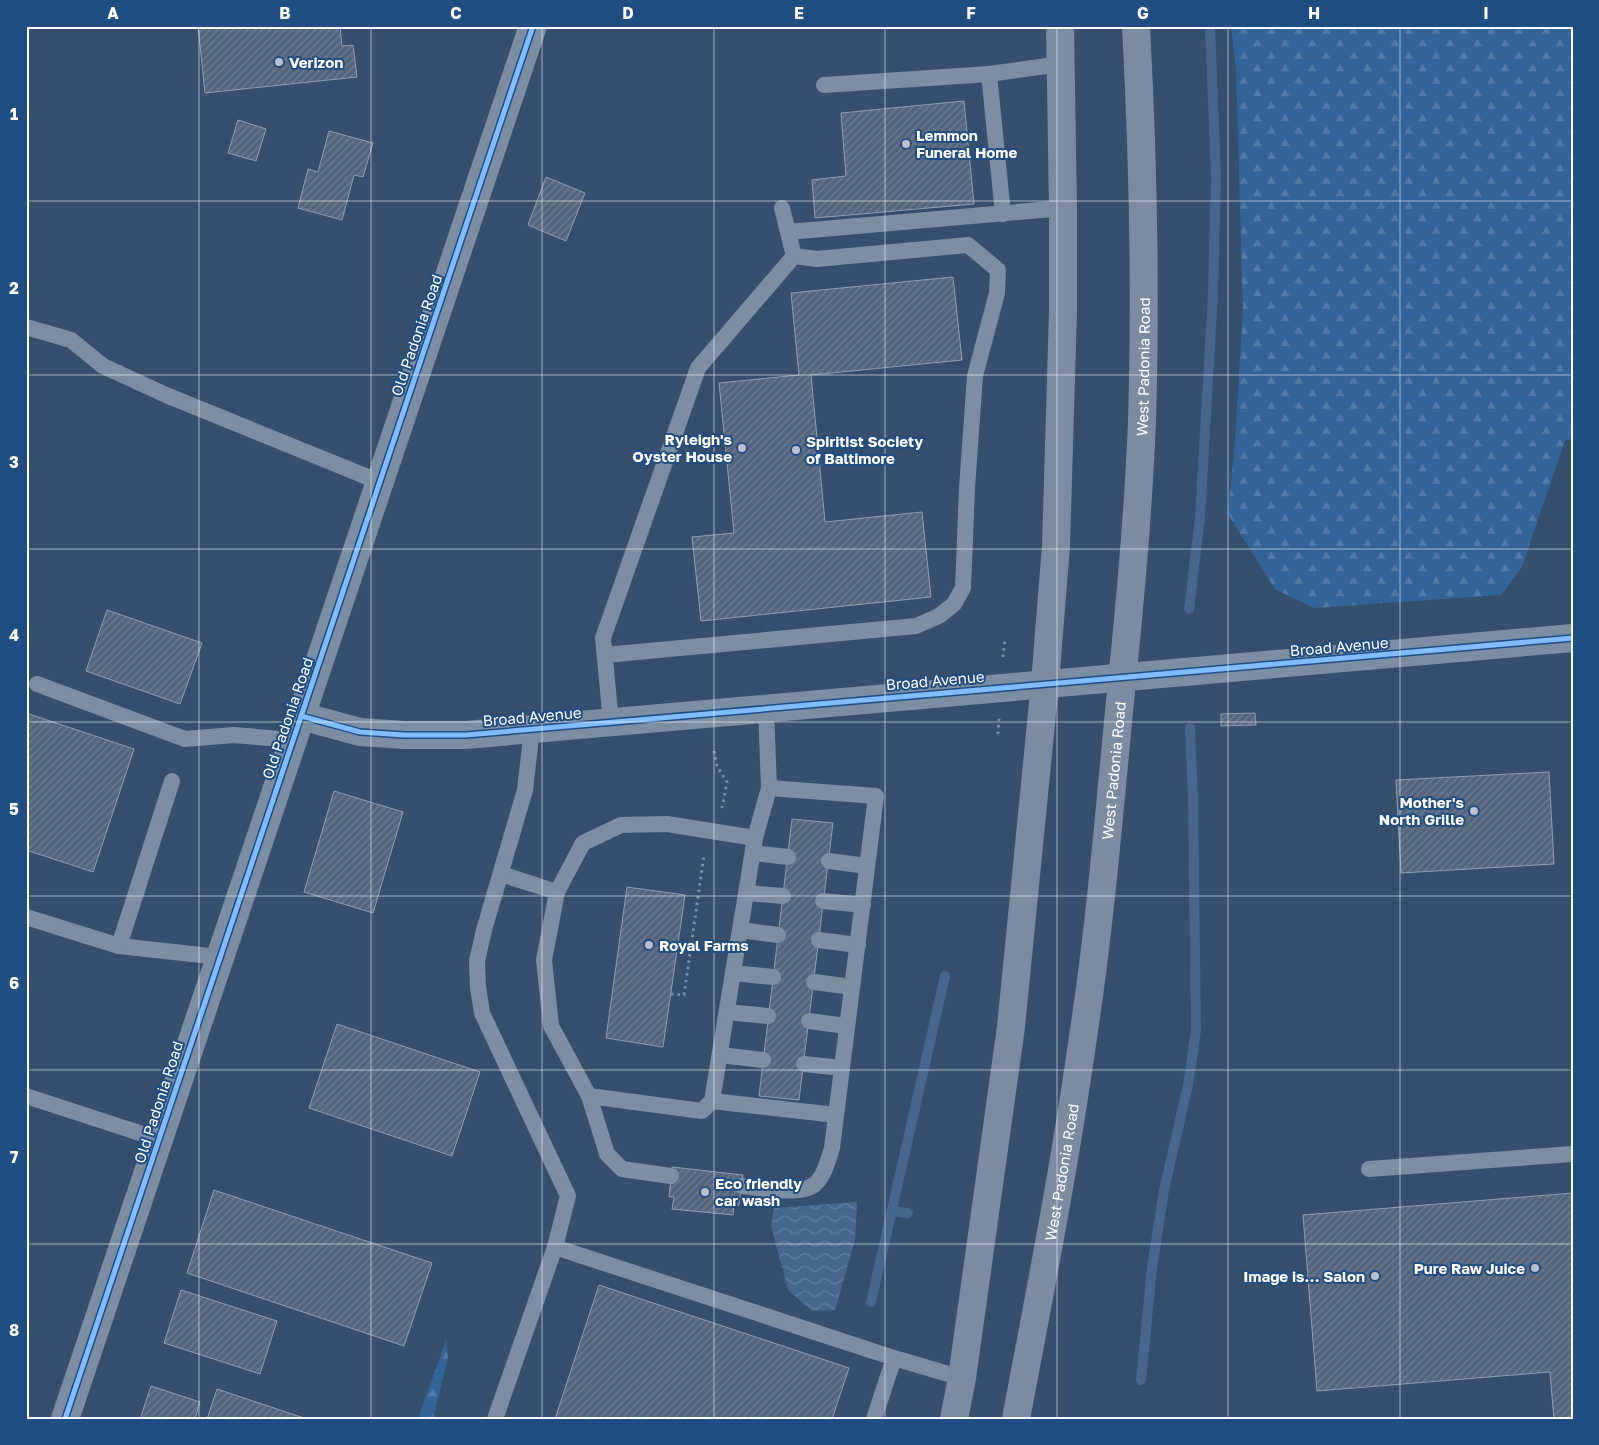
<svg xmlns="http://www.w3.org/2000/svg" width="1599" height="1445" font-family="'Golos Text',sans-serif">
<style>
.forest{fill:url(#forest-firs)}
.water{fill:url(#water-waves)}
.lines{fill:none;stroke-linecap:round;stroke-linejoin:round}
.stream{stroke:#46668c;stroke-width:10}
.building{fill:url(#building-hatch);stroke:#909fb0}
.path{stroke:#7c8ea2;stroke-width:3;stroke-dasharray:2.5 4;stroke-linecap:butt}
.lane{stroke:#7c8ea2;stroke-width:16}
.street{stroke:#7c8ea2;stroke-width:28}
.primary{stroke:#7b8ba0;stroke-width:28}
.cycleway-casing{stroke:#204d82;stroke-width:8}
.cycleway{stroke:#80bcff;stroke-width:5}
.grid{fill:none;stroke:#fff;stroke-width:1;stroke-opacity:0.55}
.poi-dot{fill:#b9c1cc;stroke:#204d82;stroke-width:2}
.labels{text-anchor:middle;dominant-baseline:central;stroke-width:4;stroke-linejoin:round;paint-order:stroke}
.poi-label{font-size:15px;font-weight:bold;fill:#fff;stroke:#204d82;text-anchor:start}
.street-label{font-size:15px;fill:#fff;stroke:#204d82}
.neatline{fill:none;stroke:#fff;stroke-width:2}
.grid-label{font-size:16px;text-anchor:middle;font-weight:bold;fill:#fff}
</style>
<defs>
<pattern id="forest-firs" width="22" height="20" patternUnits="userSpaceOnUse" patternTransform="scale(1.25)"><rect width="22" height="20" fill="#346399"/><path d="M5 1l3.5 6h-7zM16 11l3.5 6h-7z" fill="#527aa8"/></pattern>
<pattern id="water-waves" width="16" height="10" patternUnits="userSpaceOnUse" patternTransform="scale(1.25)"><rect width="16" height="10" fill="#46668c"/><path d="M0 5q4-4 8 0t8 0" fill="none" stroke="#627d9d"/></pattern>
<pattern id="building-hatch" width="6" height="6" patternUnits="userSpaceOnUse" patternTransform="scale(1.25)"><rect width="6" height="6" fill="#52667d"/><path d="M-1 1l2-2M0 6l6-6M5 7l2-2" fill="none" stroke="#6c7d90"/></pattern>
</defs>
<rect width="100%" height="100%" fill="#364f6c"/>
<!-- forest -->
<g class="forest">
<polygon points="1231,26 1573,26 1573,440 1565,440 1522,567 1501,595 1314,608 1275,589 1228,514 1235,441 1243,309 1236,69"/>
<polygon points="446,1340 448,1358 433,1419 418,1419"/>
</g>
<!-- water -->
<polygon class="water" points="857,1202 855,1240 835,1310 812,1311 788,1290 771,1226 774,1208"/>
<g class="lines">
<!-- stream -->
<g class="stream">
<polyline points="1189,609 1200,518 1213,293 1216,177 1210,26"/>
<polyline points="892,1211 908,1213"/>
<polyline points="871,1302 945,976"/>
<polyline points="1141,1380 1152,1268 1164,1190 1188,1085 1196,1030 1193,799 1190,728"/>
</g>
</g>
<!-- building -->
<g class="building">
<polygon points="198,26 340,26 342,46 353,45 357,77 205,93"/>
<polygon points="964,101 974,204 815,218 812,180 846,176 841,113"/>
<polygon points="238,120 266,129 256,161 228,153"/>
<polygon points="329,131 373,143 363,177 354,175 342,220 298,208 308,169 318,172"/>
<polygon points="546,177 585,193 566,241 528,225"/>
<polygon points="953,277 962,360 811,375 825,522 922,512 931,597 701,621 692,537 734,533 719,383 799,375 791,293"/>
<polygon points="107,610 202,643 180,704 86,671"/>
<polygon points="26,713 134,749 93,872 26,850"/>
<polygon points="1255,713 1256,725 1221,726 1221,714"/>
<polygon points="1549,772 1554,864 1401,873 1396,780"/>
<polygon points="334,791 403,812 373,913 304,892"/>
<polygon points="792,819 833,823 799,1100 759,1096"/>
<polygon points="627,887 685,895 663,1047 606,1038"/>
<polygon points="337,1024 480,1072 452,1156 309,1108"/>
<polygon points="672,1167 743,1175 739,1205 734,1205 733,1215 672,1209 674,1197 669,1197"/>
<polygon points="214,1190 432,1263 404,1346 187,1273"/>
<polygon points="1573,1193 1573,1419 1554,1419 1550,1372 1317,1391 1303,1215"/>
<polygon points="599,1285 849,1368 832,1419 555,1419"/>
<polygon points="181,1290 277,1321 260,1374 164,1343"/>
<polygon points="151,1386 200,1402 195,1419 140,1419"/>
<polygon points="217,1389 307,1419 207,1419"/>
</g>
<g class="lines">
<!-- path -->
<g class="path">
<polyline points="1003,657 1005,638"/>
<polyline points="998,734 999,718"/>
<polyline points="714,751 717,766 727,782 722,808"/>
<polyline points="671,994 684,995 704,855"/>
</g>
<!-- lane -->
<g class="lane">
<polyline points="989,74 1003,214"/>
<polyline points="824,85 989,74 1061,64"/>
<polyline points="788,232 1063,208"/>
<polyline points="26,327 71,340 103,366 166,395 380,482"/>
<polyline points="605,655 916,626 939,616 954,604 963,588 967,488 975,376 997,293 998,270 968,245 817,259 794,256"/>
<polyline points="37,684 185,739 234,735 292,740"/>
<polyline points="611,722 603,638 698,368 794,256 782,208"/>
<polyline points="753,853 788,857"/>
<polyline points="829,861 867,866"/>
<polyline points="501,874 557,892 544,960 551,1026 589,1096 702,1111 712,1101 755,838 769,788 766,708"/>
<polyline points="557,892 583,843 621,825 667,824 755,838"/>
<polyline points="746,893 783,896"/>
<polyline points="823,901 863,905"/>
<polyline points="26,917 119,946 219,957"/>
<polyline points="740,930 778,935"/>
<polyline points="819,940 858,945"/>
<polyline points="119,946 172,781"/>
<polyline points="733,973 773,977"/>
<polyline points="814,982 852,987"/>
<polyline points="727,1012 768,1016"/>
<polyline points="809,1021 847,1026"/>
<polyline points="720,1055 763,1060"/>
<polyline points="804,1064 842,1068"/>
<polyline points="26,1096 158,1139"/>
<polyline points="589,1096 607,1154 622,1169 671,1176"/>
<polyline points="712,1101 836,1115"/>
<polyline points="1369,1169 1573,1154"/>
<path d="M742,1186C759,1188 802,1196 815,1184C825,1175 828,1160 832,1148L876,796L769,788"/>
<polyline points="555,1247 894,1358 962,1378"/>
<polyline points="495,1419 555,1247 568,1196 482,1013 478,987 477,961 484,930 525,790 532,729"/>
<polyline points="874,1419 894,1358"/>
</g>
<!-- street -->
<g class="street">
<polyline points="301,716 360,732 404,735 466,735 1573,638"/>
<polyline points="65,1419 533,26"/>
</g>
<!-- primary -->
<g class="primary">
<polyline points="954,1419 962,1378 1011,1027 1045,683 1056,546 1063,312 1063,208 1060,26"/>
<path id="s1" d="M1016,1419C1040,1292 1065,1165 1083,1037C1099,933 1108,827 1118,722C1128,622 1138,522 1142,421C1146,289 1143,157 1136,26"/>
</g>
<defs>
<g id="cycleway">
<polyline points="301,716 360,732 404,735 466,735 1573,638"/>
<polyline points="65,1419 533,26"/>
</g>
</defs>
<!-- cycleway casing -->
<use href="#cycleway" class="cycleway-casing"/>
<!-- cycleway -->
<use href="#cycleway" class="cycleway"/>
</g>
<!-- grid -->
<path class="grid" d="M199,26V1419M371,26V1419M542,26V1419M714,26V1419M885,26V1419M1057,26V1419M1228,26V1419M1400,26V1419M26,201H1573M26,375H1573M26,549H1573M26,722H1573M26,896H1573M26,1070H1573M26,1244H1573"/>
<!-- markers -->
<g class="poi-dot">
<circle cx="279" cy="62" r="5"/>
<circle cx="906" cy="144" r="5"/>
<circle cx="742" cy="448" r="5"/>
<circle cx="796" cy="450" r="5"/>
<circle cx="1474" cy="811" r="5"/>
<circle cx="649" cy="945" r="5"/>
<circle cx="705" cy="1192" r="5"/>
<circle cx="1535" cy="1268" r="5"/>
<circle cx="1375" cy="1276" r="5"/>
</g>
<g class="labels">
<!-- poi labels -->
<g class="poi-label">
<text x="289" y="62">Verizon</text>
<text x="916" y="135">Lemmon<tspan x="916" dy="17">Funeral Home</tspan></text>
<text x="732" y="439" text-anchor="end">Ryleigh's<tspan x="732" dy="17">Oyster House</tspan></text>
<text x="806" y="441">Spiritist Society<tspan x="806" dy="17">of Baltimore</tspan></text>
<text x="1464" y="802" text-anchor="end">Mother's<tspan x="1464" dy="17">North Grille</tspan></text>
<text x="659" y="945">Royal Farms</text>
<text x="715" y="1183">Eco friendly<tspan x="715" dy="17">car wash</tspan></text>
<text x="1525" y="1268" text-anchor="end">Pure Raw Juice</text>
<text x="1365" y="1276" text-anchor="end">Image is… Salon</text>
</g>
<!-- street labels -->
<g class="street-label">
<text transform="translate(416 335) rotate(-71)">Old Padonia Road</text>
<text stroke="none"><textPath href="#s1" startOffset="1061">West Padonia Road</textPath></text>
<text transform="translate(1339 646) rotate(-5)">Broad Avenue</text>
<text transform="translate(935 680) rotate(-5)">Broad Avenue</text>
<text transform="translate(532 716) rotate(-5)">Broad Avenue</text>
<text transform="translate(287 718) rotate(-71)">Old Padonia Road</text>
<text stroke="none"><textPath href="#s1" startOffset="656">West Padonia Road</textPath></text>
<text transform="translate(158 1102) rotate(-72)">Old Padonia Road</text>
<text stroke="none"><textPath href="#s1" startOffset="251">West Padonia Road</textPath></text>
</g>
</g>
<!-- border -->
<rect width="1599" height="1445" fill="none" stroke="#204d82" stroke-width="55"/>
<rect x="28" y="28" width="1544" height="1390" class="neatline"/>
<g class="grid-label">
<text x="113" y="19">A</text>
<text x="285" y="19">B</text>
<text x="456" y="19">C</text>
<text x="628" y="19">D</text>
<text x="799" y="19">E</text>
<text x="971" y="19">F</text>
<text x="1143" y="19">G</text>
<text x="1314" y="19">H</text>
<text x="1486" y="19">I</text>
<text x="14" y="120">1</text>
<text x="14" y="294">2</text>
<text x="14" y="468">3</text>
<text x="14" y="641">4</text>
<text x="14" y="815">5</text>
<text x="14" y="989">6</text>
<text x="14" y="1163">7</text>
<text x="14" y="1336">8</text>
</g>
</svg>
